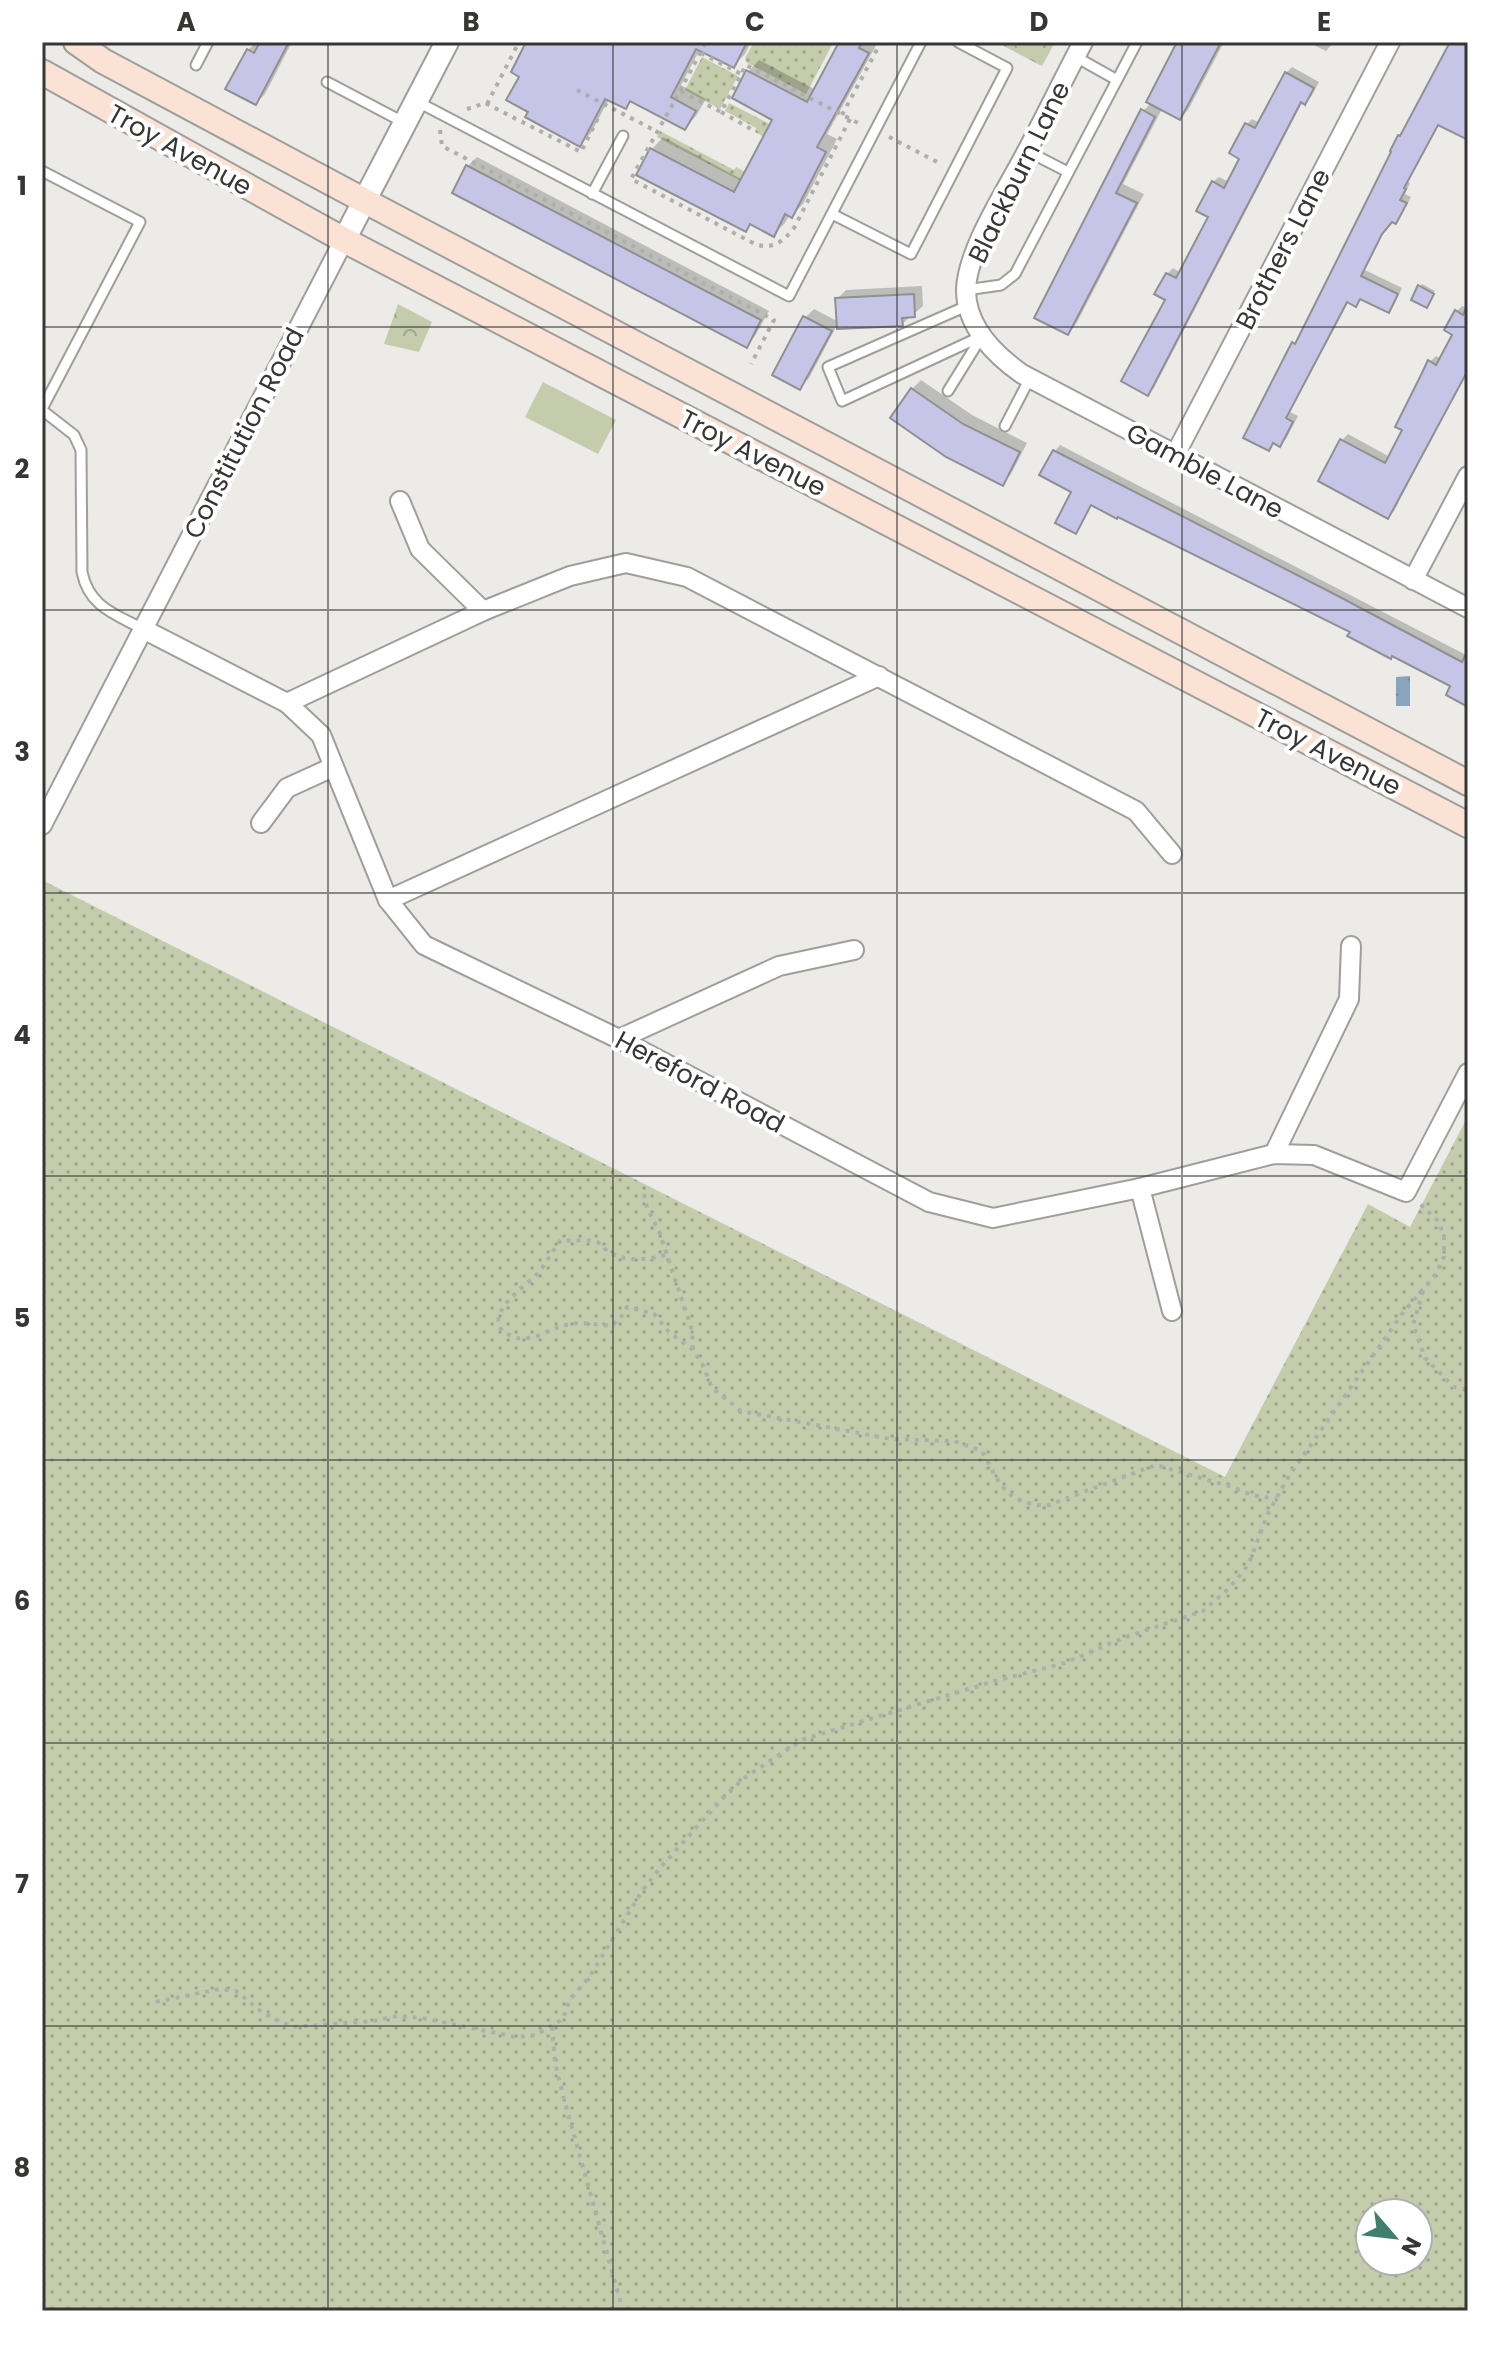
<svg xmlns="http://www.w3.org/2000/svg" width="1510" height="2353" font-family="Poppins,sans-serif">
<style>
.grass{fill:url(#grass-dots);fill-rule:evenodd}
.park{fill:url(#park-crowns)}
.garden{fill:#c4ccac}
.water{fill:url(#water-ripples)}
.shadow{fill:#0003}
.building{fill:#c7c5e7;stroke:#909093;stroke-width:2}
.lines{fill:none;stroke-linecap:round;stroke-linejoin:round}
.service-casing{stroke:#9e9e9b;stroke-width:13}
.minor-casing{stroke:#9e9e9b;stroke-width:22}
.tertiary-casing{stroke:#9e9e9b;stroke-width:26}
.secondary-casing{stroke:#9e9e9b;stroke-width:28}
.path{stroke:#afaeac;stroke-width:4;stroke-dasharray:4 6;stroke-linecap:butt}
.service{stroke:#fff;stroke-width:9}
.minor{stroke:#fff;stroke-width:18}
.tertiary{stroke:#fff;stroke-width:22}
.secondary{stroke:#fae2d5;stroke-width:24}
.grid{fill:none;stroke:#363635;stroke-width:2;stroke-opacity:0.55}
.labels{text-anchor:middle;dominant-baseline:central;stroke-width:8;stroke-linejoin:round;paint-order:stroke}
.street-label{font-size:26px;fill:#363635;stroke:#fff}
.neatline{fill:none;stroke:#363635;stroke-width:3}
.grid-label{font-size:26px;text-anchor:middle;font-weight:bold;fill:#363635}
</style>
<defs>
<pattern id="grass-dots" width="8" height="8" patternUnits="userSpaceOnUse" patternTransform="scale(2)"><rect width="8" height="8" fill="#c4ccac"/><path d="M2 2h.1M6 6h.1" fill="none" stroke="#a0a68d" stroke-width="1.8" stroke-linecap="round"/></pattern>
<pattern id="park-crowns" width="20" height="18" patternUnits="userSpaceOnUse" patternTransform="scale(2)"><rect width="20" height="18" fill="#c4ccac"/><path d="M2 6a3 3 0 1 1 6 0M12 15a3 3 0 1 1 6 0" fill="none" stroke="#a0a68d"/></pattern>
<pattern id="water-ripples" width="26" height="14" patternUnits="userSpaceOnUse" patternTransform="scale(2)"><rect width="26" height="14" fill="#8aa4be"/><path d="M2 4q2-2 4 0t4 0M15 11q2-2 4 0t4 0" fill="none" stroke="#72869b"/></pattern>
</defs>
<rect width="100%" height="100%" fill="#ecebe8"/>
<!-- grass -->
<g class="grass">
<polygon points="754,42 830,42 832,45 806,94 746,62 745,58"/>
<polygon points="702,57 738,76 720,109 685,90"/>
<polygon points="729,103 787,133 758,190 657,137 660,131 734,170 736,167 760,180 779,145 755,132 756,128 725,111"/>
<path d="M42,880L1225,1477L1368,1204L1410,1227L1468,1116V2311H42ZM1370,2213H1418V2261H1370Z"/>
</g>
<!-- park -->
<g class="park">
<polygon points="996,42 1055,42 1042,66"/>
<polygon points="398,304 432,322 419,352 384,344"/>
</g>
<!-- garden -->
<polygon class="garden" points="543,382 616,420 598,454 525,417"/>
<!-- water -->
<polygon class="water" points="1410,676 1410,706 1396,706 1396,677"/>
<!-- shadow -->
<g class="shadow">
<polygon points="256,42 292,42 265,94 256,103 248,50"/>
<polygon points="528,42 751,42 745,54 733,66 700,49 681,85 706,99 696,116 685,128 632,100 625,107 609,99 591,133 579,144 531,111 522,76"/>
<polygon points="841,42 878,42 827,134 837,139 803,204 792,215 790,214 785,223 774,234 752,223 746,230 652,149 663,137 743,180 775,119 748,72 759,60 816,90"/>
<polygon points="1179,42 1224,42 1188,110 1180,118 1162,109 1123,184 1144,194 1076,324 1068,333 1143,111 1151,103"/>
<polygon points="1308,42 1334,42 1326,51"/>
<polygon points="1452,42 1468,42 1468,138 1440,123 1408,182 1410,183 1405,194 1411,197 1401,216 1395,221 1392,220 1387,226 1365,270 1402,288 1394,305 1388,311 1362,298 1356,304 1349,301 1290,412 1298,416 1286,439 1280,444 1274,443 1268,449 1294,344 1299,338 1400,136 1406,130"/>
<polygon points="1292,67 1319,82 1311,97 1305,102 1303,101 1154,388 1148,394 1168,299 1167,274 1173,268 1181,273 1211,217 1213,182 1219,177 1229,182 1242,158 1247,124 1252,119 1260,123 1286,73"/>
<polygon points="477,157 769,311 755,336 746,345 455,192 468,166"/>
<polygon points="1422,284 1435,291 1428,303 1420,287"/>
<polygon points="922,286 923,306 902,324 836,327 809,378 800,387 805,318 814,309 839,322 837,299 846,290"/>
<polygon points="1462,306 1467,308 1468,306 1468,369 1394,511 1388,517 1342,440 1348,434 1390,457 1404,430 1430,362 1436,356 1441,359 1455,334 1456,312"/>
<polygon points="921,380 972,415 1027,443 1011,474 1002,483 912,389"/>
<polygon points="1060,445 1468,656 1468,703 1452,686 1352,631 1092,504 1081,526 1076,531 1074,492 1055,451"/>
</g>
<!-- building -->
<g class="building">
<polygon points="260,42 289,42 256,105 225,89 247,49 254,53"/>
<polygon points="526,42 747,42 734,68 696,49 671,97 696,111 685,130 630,101 626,109 605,99 580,147 525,117 528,112 506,100 519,77 511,72"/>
<polygon points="839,42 862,42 859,48 869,53 817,147 826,152 792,218 785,214 774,237 750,224 746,232 636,175 650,148 734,192 772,120 732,98 746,70 807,102"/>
<polygon points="1177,42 1221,42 1180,120 1146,102"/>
<polygon points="1450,42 1468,42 1468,140 1438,125 1404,188 1406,189 1400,200 1407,203 1396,224 1392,222 1382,234 1361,276 1398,294 1389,313 1360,299 1356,307 1347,302 1286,418 1293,422 1280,447 1273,443 1269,451 1243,438 1292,342 1295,344 1391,152 1390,151 1398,135 1400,136"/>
<polygon points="1285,72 1314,88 1305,105 1301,102 1148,396 1121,381 1165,300 1154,294 1166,273 1176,278 1208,217 1196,211 1212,181 1224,188 1239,159 1229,153 1245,123 1255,128"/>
<polygon points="1141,109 1155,117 1116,193 1137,203 1068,335 1034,318"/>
<polygon points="466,165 761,320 747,348 452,193"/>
<polygon points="1418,285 1434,294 1427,308 1411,300"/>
<polygon points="914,294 915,317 902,318 903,326 837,329 835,298"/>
<polygon points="1468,304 1468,370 1388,519 1318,481 1340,439 1385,463 1402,430 1395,427 1421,375 1428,360 1436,365 1452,335 1444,330 1455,310 1463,315"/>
<polygon points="803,316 832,331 800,390 772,375"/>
<polygon points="911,388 963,424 1020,452 1003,486 946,457 890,418"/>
<polygon points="1053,450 1338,596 1462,662 1468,649 1468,707 1446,695 1450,686 1392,656 1391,659 1347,636 1350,632 1118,517 1117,519 1091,505 1076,534 1055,523 1071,492 1039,475"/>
</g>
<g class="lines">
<defs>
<g id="service">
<polyline points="1076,57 1117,80"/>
<polyline points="196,65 208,42"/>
<polyline points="327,82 405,123"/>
<polyline points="416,101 789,296 921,42"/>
<polyline points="1027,151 1068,172"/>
<polyline points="42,171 140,222 42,409"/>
<polyline points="592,194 623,136"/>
<polyline points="832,214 911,254 1007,68 958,42"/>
<polyline points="966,290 1001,285 1015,274 1137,42"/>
<polyline points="969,305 828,367 842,401 982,336"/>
<polyline points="948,391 982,336"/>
<path d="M42,410L74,435L81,450L82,572C89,607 115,614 143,629"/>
<polyline points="1005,426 1030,378"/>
</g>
<g id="minor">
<path d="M1083,42C1064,78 1046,115 1027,151C1008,188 967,249 966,290C966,326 995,355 1022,374L1468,608"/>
<polyline points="1175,455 1390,42"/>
<polyline points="400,501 420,549 483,611"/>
<polyline points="1413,580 1468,476"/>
<polyline points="143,629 287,703 321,735 388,900 424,945 619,1039 929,1202 993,1218 1140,1188 1274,1154 1314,1155 1406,1192 1468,1073"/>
<polyline points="287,703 483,611 570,576 626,563 687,577 1136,811 1172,854"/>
<polyline points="261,823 287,788 333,767"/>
<polyline points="42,825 344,240"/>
<polyline points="388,900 879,676"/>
<polyline points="619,1039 779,966 854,950"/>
<polyline points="1274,1154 1349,999 1351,946"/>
<polyline points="1140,1188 1172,1311"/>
</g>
<polyline id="tertiary" points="344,240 447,42"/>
<g id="secondary">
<polyline points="76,42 103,61 365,201 1468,783"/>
<polyline points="42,72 344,240 1468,825"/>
</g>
</defs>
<!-- service casing -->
<use href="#service" class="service-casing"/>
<!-- minor casing -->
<use href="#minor" class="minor-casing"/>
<!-- tertiary casing -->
<use href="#tertiary" class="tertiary-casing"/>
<!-- secondary casing -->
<use href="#secondary" class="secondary-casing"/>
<!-- path -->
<g class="path">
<polyline points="701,53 741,74"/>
<polyline points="577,90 656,131"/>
<polyline points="680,91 706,42"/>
<polyline points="487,104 519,42"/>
<polyline points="467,109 485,103 581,152 598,118"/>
<polyline points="721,112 753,130"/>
<polyline points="842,115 881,42"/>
<path d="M850,119L794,228C783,242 772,250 755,244L631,179L680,91L721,112L746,65L862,125"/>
<polyline points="440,130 442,146 774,320 751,364"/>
<polyline points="889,137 941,164"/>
<polyline points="644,1194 647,1208 659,1231 692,1330 693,1350"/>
<path d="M665,1255C649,1260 624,1262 609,1252C601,1247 608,1248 599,1243C589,1238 572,1242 561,1240C552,1251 546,1265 536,1275C525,1286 483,1315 504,1332C510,1336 520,1340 527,1338C539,1337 551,1329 562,1326C578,1321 594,1324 611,1326L619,1320L627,1307L654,1314L669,1332L693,1350L702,1363L712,1388L741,1411L891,1439L954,1441L982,1451C1000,1484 1004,1502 1046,1506L1156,1465L1232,1487L1252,1495L1276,1499"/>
<polyline points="1423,1291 1413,1325 1425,1358 1454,1387 1468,1390"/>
<polyline points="156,2002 219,1989 236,1991 263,2013 292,2027 373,2021 397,2016 422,2018 516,2037 536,2035 563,2019 569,2001 590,1976 642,1891 661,1867 722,1799 743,1779 768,1762 804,1739 995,1681 1065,1663 1123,1638 1203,1611 1227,1590 1244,1571 1251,1558 1268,1513 1289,1476 1402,1314 1436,1274 1444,1257 1444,1237 1439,1222 1420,1204"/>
<polyline points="552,2027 555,2063 564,2099 623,2311"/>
</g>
<!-- service -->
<use href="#service" class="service"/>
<!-- minor -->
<use href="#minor" class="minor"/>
<!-- tertiary -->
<use href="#tertiary" class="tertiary"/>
<!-- secondary -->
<use href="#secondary" class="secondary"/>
</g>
<!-- grid -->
<path class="grid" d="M328,42V2311M613,42V2311M897,42V2311M1182,42V2311M42,327H1468M42,610H1468M42,893H1468M42,1176H1468M42,1460H1468M42,1743H1468M42,2026H1468"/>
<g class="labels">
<!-- street labels -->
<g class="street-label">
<text transform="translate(180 150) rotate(29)">Troy Avenue</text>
<text transform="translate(1019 172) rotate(-64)">Blackburn Lane</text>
<text transform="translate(1283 249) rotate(-63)">Brothers Lane</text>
<text transform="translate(244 433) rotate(-63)">Constitution Road</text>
<text transform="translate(753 453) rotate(27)">Troy Avenue</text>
<text transform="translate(1205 471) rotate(28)">Gamble Lane</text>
<text transform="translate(1328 752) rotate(27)">Troy Avenue</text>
<text transform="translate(700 1082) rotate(28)">Hereford Road</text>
</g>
</g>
<!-- border -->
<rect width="1510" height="2353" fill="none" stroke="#ffffff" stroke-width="88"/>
<!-- north arrow -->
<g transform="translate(1394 2237) rotate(118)"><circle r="38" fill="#ffffff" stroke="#afafae" stroke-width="2"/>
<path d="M0-6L14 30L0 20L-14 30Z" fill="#3e7f6e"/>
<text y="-12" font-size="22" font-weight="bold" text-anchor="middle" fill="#363635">N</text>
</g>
<rect x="44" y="44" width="1422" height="2265" class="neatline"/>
<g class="grid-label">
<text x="186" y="31">A</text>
<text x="471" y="31">B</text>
<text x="755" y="31">C</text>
<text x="1039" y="31">D</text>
<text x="1324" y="31">E</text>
<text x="22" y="195">1</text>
<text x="22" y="478">2</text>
<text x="22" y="761">3</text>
<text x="22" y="1044">4</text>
<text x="22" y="1327">5</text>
<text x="22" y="1610">6</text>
<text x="22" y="1893">7</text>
<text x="22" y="2177">8</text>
</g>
</svg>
